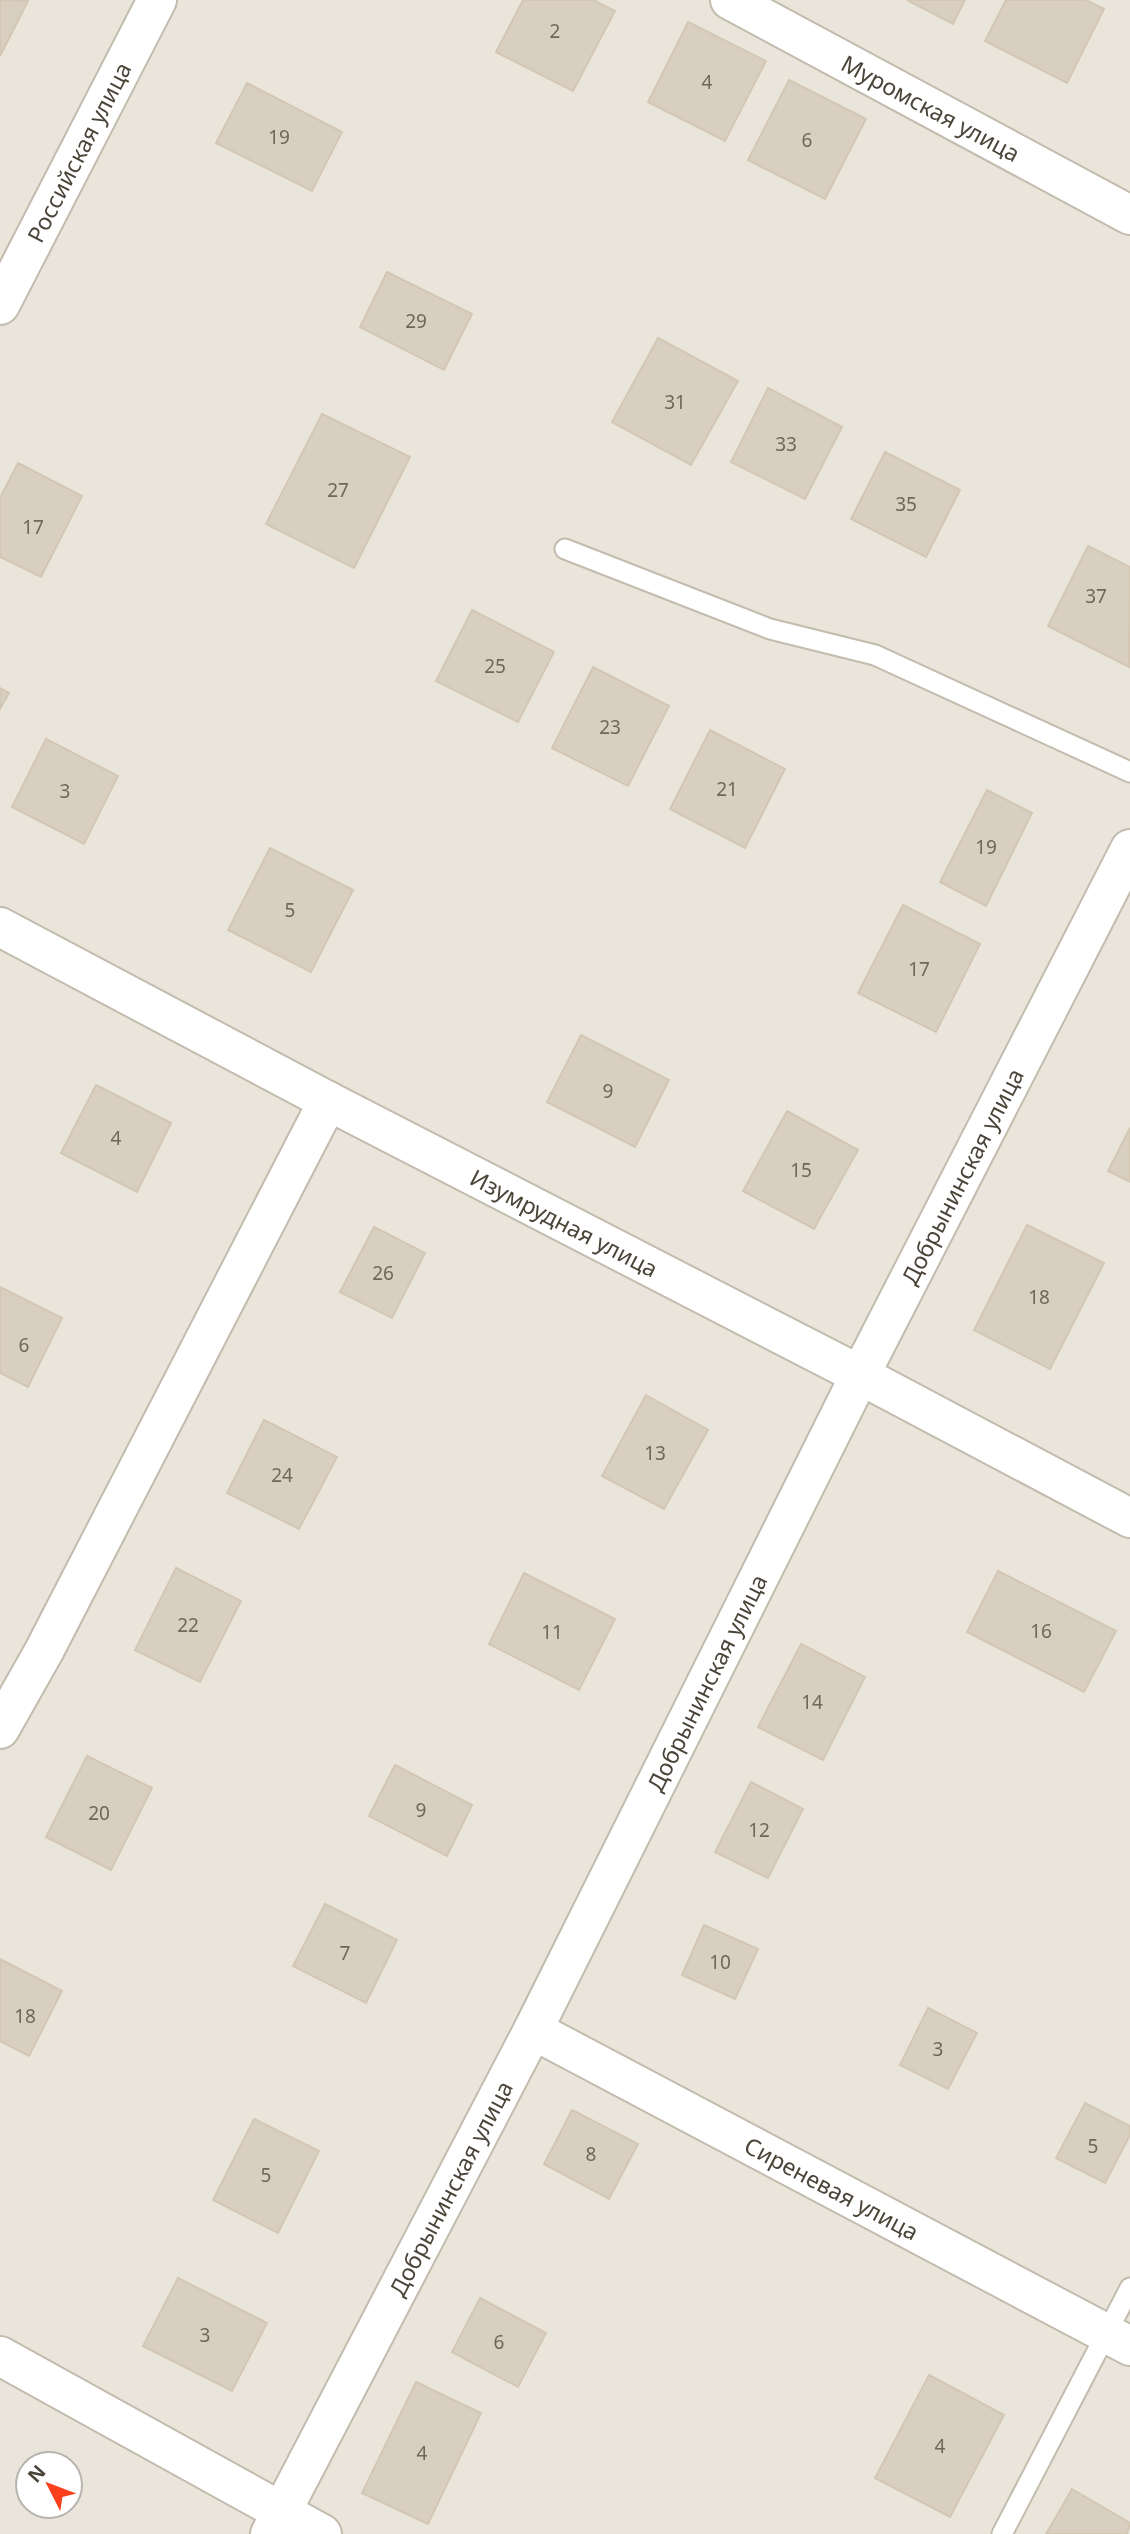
<svg xmlns="http://www.w3.org/2000/svg" width="1130" height="2534" font-family="'Noto Sans',sans-serif">
<style>
.residential{fill:#eae5da;fill-rule:evenodd}
.building{fill:#d8cfc1;stroke:#d3c7b4;stroke-width:2}
.lines{fill:none;stroke-linecap:round;stroke-linejoin:round}
.service-casing{stroke:#c2bbae;stroke-width:23}
.minor-casing{stroke:#c2bbae;stroke-width:42}
.service{stroke:#fff;stroke-width:19}
.minor{stroke:#fff;stroke-width:38}
.labels{text-anchor:middle;dominant-baseline:central;stroke-width:7;stroke-linejoin:round;paint-order:stroke}
.number-label{font-size:19px;fill:#6e675b}
.street-label{font-size:23px;fill:#4b4439;stroke:#fff}
</style>
<rect width="100%" height="100%" fill="#f6f3ec"/>
<!-- residential -->
<path class="residential" d="M0,0H1130V2534H0ZM28,2464H70V2506H28Z"/>
<!-- building -->
<g class="building">
<polygon points="0,0 28,1 0,56"/>
<polygon points="523,0 593,0 615,11 573,91 496,52"/>
<polygon points="907,0 965,0 953,24"/>
<polygon points="1006,0 1086,0 1104,9 1067,83 985,41"/>
<polygon points="688,22 766,61 725,141 648,102"/>
<polygon points="789,80 866,119 825,199 748,160"/>
<polygon points="247,83 342,132 312,191 216,143"/>
<polygon points="387,272 472,314 444,370 360,327"/>
<polygon points="658,338 738,381 691,465 612,422"/>
<polygon points="768,388 842,427 805,499 731,462"/>
<polygon points="322,414 410,457 354,568 266,524"/>
<polygon points="885,452 960,490 926,557 851,519"/>
<polygon points="18,463 82,496 41,577 0,557 0,498"/>
<polygon points="1088,546 1130,567 1129,667 1048,626"/>
<polygon points="472,610 554,652 518,722 436,681"/>
<polygon points="593,667 669,706 628,786 552,748"/>
<polygon points="0,688 9,693 0,709"/>
<polygon points="710,730 785,769 745,848 670,809"/>
<polygon points="46,739 118,776 84,844 12,807"/>
<polygon points="987,790 1032,813 986,906 940,882"/>
<polygon points="270,848 353,890 311,972 228,930"/>
<polygon points="903,905 980,944 936,1032 858,993"/>
<polygon points="581,1035 669,1080 635,1147 547,1102"/>
<polygon points="96,1085 171,1123 137,1192 61,1153"/>
<polygon points="787,1111 858,1150 814,1229 743,1191"/>
<polygon points="1130,1128 1130,1182 1108,1171"/>
<polygon points="1027,1225 1104,1263 1050,1369 974,1330"/>
<polygon points="374,1227 425,1253 392,1318 340,1292"/>
<polygon points="0,1287 62,1318 28,1387 0,1373"/>
<polygon points="646,1395 708,1430 664,1509 602,1476"/>
<polygon points="264,1420 337,1457 299,1529 227,1493"/>
<polygon points="176,1568 241,1601 200,1682 135,1650"/>
<polygon points="998,1571 1116,1631 1084,1692 967,1632"/>
<polygon points="524,1573 615,1619 579,1690 489,1644"/>
<polygon points="801,1644 865,1677 823,1760 758,1727"/>
<polygon points="87,1756 152,1788 111,1870 46,1837"/>
<polygon points="395,1765 472,1805 447,1856 369,1816"/>
<polygon points="751,1782 803,1809 768,1878 715,1852"/>
<polygon points="325,1904 397,1940 366,2003 293,1966"/>
<polygon points="704,1925 758,1949 735,1999 682,1975"/>
<polygon points="0,1959 62,1991 29,2056 0,2041"/>
<polygon points="928,2008 977,2033 948,2089 900,2065"/>
<polygon points="1085,2103 1130,2126 1130,2135 1105,2183 1056,2158"/>
<polygon points="572,2110 638,2144 609,2199 544,2164"/>
<polygon points="254,2119 319,2151 278,2233 213,2200"/>
<polygon points="178,2278 267,2323 232,2391 143,2346"/>
<polygon points="480,2298 546,2333 518,2387 452,2352"/>
<polygon points="929,2375 1004,2415 950,2517 875,2478"/>
<polygon points="416,2382 481,2413 428,2524 362,2493"/>
<polygon points="1072,2489 1130,2523 1127,2534 1046,2534"/>
</g>
<g class="lines">
<defs>
<g id="service">
<polyline points="565,549 770,629 875,655 1130,772"/>
<polyline points="1002,2534 1130,2288"/>
</g>
<g id="minor">
<path id="s1" d="M730,0L1130,215"/>
<path id="s2" d="M0,305L157,0"/>
<path id="s3" d="M0,927L328,1101L860,1375L1130,1518"/>
<polyline points="0,1729 44,1651 328,1101"/>
<path id="s4" d="M533,2030L1130,2346"/>
<polyline points="0,2356 322,2534"/>
<path id="s5" d="M270,2534L533,2030L860,1375L1130,849"/>
</g>
</defs>
<!-- service casing -->
<use href="#service" class="service-casing"/>
<!-- minor casing -->
<use href="#minor" class="minor-casing"/>
<!-- service -->
<use href="#service" class="service"/>
<!-- minor -->
<use href="#minor" class="minor"/>
</g>
<g class="labels">
<!-- number labels -->
<g class="number-label">
<text x="555" y="31">2</text>
<text x="707" y="82">4</text>
<text x="279" y="137">19</text>
<text x="807" y="140">6</text>
<text x="416" y="321">29</text>
<text x="675" y="402">31</text>
<text x="786" y="444">33</text>
<text x="338" y="490">27</text>
<text x="906" y="504">35</text>
<text x="33" y="527">17</text>
<text x="1096" y="596">37</text>
<text x="495" y="666">25</text>
<text x="610" y="727">23</text>
<text x="727" y="789">21</text>
<text x="65" y="791">3</text>
<text x="986" y="847">19</text>
<text x="290" y="910">5</text>
<text x="919" y="969">17</text>
<text x="608" y="1091">9</text>
<text x="116" y="1138">4</text>
<text x="801" y="1170">15</text>
<text x="383" y="1273">26</text>
<text x="1039" y="1297">18</text>
<text x="24" y="1345">6</text>
<text x="655" y="1453">13</text>
<text x="282" y="1475">24</text>
<text x="188" y="1625">22</text>
<text x="1041" y="1631">16</text>
<text x="552" y="1632">11</text>
<text x="812" y="1702">14</text>
<text x="421" y="1810">9</text>
<text x="99" y="1813">20</text>
<text x="759" y="1830">12</text>
<text x="345" y="1953">7</text>
<text x="720" y="1962">10</text>
<text x="25" y="2016">18</text>
<text x="938" y="2049">3</text>
<text x="1093" y="2146">5</text>
<text x="591" y="2154">8</text>
<text x="266" y="2175">5</text>
<text x="205" y="2335">3</text>
<text x="499" y="2342">6</text>
<text x="940" y="2446">4</text>
<text x="422" y="2453">4</text>
</g>
<!-- street labels -->
<g class="street-label">
<text stroke="none"><textPath href="#s1" startOffset="228">Муромская улица</textPath></text>
<text stroke="none"><textPath href="#s2" startOffset="172">Российская улица</textPath></text>
<text stroke="none"><textPath href="#s5" startOffset="1524">Добрынинская улица</textPath></text>
<text stroke="none"><textPath href="#s3" startOffset="637">Изумрудная улица</textPath></text>
<text stroke="none"><textPath href="#s5" startOffset="957">Добрынинская улица</textPath></text>
<text stroke="none"><textPath href="#s5" startOffset="390">Добрынинская улица</textPath></text>
<text stroke="none"><textPath href="#s4" startOffset="338">Сиреневая улица</textPath></text>
</g>
</g>
<!-- north arrow -->
<g transform="translate(49 2485) rotate(312)"><circle r="33" fill="#ffffff" stroke="#b7b4b0" stroke-width="2"/>
<path d="M0-5L12 26L0 18L-12 26Z" fill="#fc3f1d"/>
<text y="-10" font-size="19" font-weight="bold" text-anchor="middle" fill="#4b4439">N</text>
</g>
</svg>
